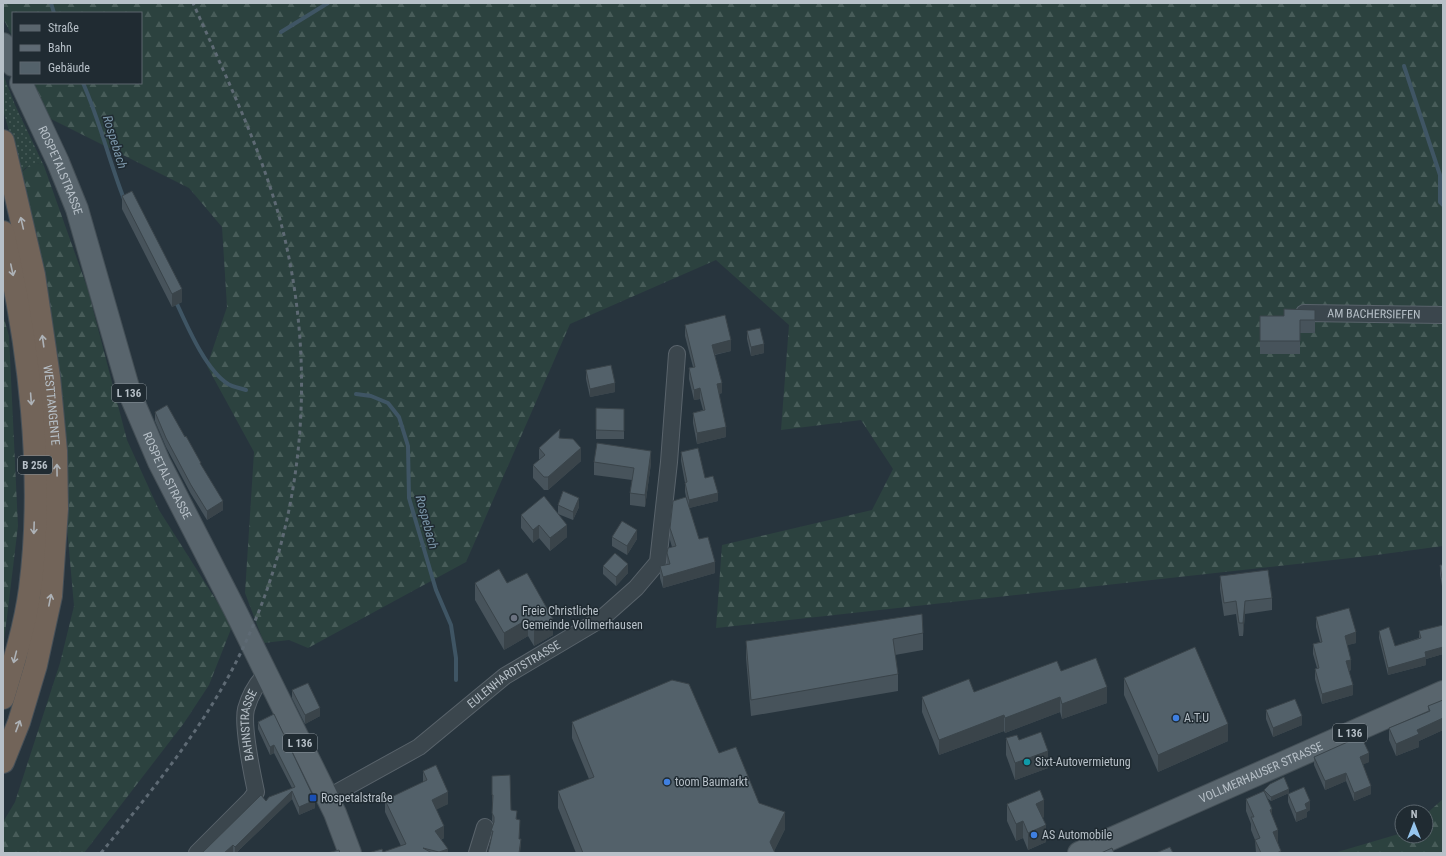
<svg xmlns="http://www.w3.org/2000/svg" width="1446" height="856" font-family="'Roboto Condensed',sans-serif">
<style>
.grass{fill:url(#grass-dots)}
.forest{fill:url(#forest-firs)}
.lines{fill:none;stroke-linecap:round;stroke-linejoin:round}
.stream{stroke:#3f5564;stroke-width:4}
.street-casing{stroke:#59636b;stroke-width:18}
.primary-casing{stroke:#444f56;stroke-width:24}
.highway-casing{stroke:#465058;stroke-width:24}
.street{stroke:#3b464d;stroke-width:16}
.primary{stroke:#59656d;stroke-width:22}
.highway{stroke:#726459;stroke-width:22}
.rail{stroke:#5e6a74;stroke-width:3;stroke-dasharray:4 4;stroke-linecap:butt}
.wall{fill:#47535b}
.shaded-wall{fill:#3a444a}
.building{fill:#53616a;stroke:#3a444a}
.oneway{stroke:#adb2b7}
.worship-dot{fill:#6b7280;stroke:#202b32;stroke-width:1.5}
.shop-dot{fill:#3f7fe0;stroke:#202b32;stroke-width:1.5}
.culture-dot{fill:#0f9aa8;stroke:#202b32;stroke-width:1.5}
.transit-dot{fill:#1a4fb4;stroke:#202b32;stroke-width:1.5}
.labels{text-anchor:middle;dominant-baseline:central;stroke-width:3;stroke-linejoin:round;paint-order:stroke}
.shield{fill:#202b32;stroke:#8a939b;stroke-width:1}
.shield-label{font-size:11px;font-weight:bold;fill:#b7c0c8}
.street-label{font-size:12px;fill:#b7c0c8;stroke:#202b32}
.poi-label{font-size:12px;fill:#b7c0c8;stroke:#202b32;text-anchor:start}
.water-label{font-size:13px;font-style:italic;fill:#7b96a9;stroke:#202b32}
</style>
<defs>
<pattern id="grass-dots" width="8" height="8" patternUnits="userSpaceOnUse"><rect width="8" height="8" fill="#2c423f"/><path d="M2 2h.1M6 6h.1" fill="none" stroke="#485c59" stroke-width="1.8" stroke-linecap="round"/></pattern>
<pattern id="forest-firs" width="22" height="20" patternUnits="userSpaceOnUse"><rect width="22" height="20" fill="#2c423f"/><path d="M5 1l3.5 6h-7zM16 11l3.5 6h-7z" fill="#485c59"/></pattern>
</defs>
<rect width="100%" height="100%" fill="#27343d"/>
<!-- grass -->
<polygon class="grass" points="3,74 15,105 44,166 37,163 25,168 21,173 3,110"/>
<!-- forest -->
<g class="forest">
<polygon points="3,3 1443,3 1443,546 1369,556 716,628 722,545 872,510 893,469 861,420 781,430 789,325 716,260 570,324 466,562 308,648 289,640 264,643 245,593 254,452 207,366 227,307 222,227 189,188 47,117 34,83 141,83 141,13 13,13 13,38 3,18"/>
<polygon points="37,163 44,166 88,290 127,440 159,510 223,611 231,629 209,685 184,723 84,853 3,853 3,822 15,802 60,663 74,606 65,505 66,441 58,364 21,173 31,164"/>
<polygon points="3,315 9,336 18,526 3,650"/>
<polygon points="1443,799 1443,853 1334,853 1402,833 1402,836 1426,836 1426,814"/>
</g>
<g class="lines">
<!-- stream -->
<g class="stream">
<polyline points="51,3 54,13"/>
<polyline points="281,32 328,3"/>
<polyline points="1404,66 1440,175 1440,202 1443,205"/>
<path d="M83,83C100,121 109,161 124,199"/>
<path d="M177,304C188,328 206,370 228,384C233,387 240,388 246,390"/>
<polyline points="356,394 371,396 388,403 399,417 408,446 409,498 436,590 451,625 456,658 456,680"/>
</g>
<defs>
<g id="street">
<path id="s1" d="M1304,313L1443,315"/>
<path id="s2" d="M327,798L419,747L505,676L601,619L636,588L658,562L669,462L677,354"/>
<path id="s3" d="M197,853L251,799L256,792C252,773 242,726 246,709C250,695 256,684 266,674"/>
<polyline points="477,853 485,827"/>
</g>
<g id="primary">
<polyline points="3,44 13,65"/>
<path id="s4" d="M21,83L58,162L77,209L130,394L159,462L235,610L335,813L350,853"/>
<path id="s5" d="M1079,853L1443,692"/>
</g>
<g id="highway">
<path id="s6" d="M3,141L34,275L49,377L56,451L57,509L51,596L36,665L19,722L3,762"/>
<path d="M3,232C29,344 45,474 30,589C25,626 14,662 3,698"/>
</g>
</defs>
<!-- street casing -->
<use href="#street" class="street-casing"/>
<!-- primary casing -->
<use href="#primary" class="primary-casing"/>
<!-- highway casing -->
<use href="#highway" class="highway-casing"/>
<!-- street -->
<use href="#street" class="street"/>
<!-- primary -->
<use href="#primary" class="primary"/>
<!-- highway -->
<use href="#highway" class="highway"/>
<!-- rail -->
<path class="rail" d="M101,853C146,798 191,743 226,681C302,544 320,382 283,231C263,152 226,77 193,3"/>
</g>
<!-- wall -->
<g class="wall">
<polygon points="122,196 182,302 172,307 122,209"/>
<polygon points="1315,310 1315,333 1300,333 1300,354 1260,354 1260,316 1284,316"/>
<polygon points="685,325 731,351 715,355 722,393 719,394 726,437 697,444 693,423 693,413 703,410 700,399 694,400 689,379 689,368 693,367 685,336"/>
<polygon points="747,331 764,353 751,356 747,339"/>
<polygon points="586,370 615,392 590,397 586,379"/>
<polygon points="624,409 624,439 596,439 596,430"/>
<polygon points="155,412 201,465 223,510 207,520 191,494 166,447 155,421"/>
<polygon points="560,438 581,461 548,490 544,490 533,478 533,465 539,460 539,448"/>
<polygon points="681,452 705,478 718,501 689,508 699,539 715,573 663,588 660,578 660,566 667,565 667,553 672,547 670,540 670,528 687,502 685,492 685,483 681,461"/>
<polygon points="594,462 651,463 645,507 630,505 630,493 632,480 594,475"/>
<polygon points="558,505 579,507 573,520 558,514 567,537 550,551 539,538 533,543 521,528 521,515 558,513"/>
<polygon points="612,537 637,539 627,555 612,546"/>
<polygon points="1440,565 1443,565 1443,586 1442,586 1440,574"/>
<polygon points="603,566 628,573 616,586 603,574"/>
<polygon points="1220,576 1272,598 1272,610 1245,614 1243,636 1239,636 1236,614 1224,616 1220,589"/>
<polygon points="475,583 507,583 553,635 534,646 528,636 504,650 475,600"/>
<polygon points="1316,617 1356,643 1347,645 1351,670 1349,671 1353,695 1322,704 1315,679 1315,669 1317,668 1313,654 1313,644 1320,642 1316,627"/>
<polygon points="1443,625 1443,654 1426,659 1426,665 1388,675 1379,638 1379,631 1395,646 1419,638 1419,631"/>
<polygon points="923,633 923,650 895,655 898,674 898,691 751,716 746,658 746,641"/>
<polygon points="1061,671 1107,703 1062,719 1060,712 1005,733 1004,731 939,755 922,712 922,697 974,692"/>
<polygon points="1124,678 1228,741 1158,772 1124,695"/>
<polygon points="292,690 320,716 305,724 292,698"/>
<polygon points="1443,700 1443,730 1419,741 1419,747 1396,756 1389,740 1389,728 1428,712 1428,706"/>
<polygon points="1266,710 1302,725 1273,737 1266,719"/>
<polygon points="274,714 315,808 299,815 292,799 236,853 233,853 233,852 204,852 292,788 274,753 270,755 258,729 258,722"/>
<polygon points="572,722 719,753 759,803 785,829 774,851 775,853 576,853 558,808 558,791 589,779 572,738"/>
<polygon points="1006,738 1019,740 1048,768 1015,780 1006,755"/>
<polygon points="1314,757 1369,762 1363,764 1371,794 1354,801 1346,781 1325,790 1314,765"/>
<polygon points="423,771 448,804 436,809 444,838 441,840 448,853 368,853 383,852 401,846 385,812 385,800 423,782"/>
<polygon points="492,776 511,810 517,819 520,827 519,839 521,847 491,839 491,831 494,824 492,821 493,802 492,803"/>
<polygon points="1264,790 1289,793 1271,801 1267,798 1278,843 1281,853 1256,853 1255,840 1251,830 1251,824 1246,811 1246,799 1264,791"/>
<polygon points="1288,794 1310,810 1307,812 1307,817 1296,822 1288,802"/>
<polygon points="1007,804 1044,817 1042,818 1046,842 1028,850 1023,838 1016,841 1007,821"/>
</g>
<!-- shaded-wall -->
<g class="shaded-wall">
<polygon points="182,289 182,302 172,307 172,294"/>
<polygon points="731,340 731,351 712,355 712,345"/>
<polygon points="764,344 764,353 751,356 751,347"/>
<polygon points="615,383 615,392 590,397 590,389"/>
<polygon points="722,383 722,393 717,395 717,384"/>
<polygon points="700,388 700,399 694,400 694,390"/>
<polygon points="726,427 726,437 697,444 697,433"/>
<polygon points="581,448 581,461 548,490 548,477"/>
<polygon points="651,451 651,463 645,507 645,495"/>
<polygon points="718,493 718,501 689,508 689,500"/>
<polygon points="579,498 579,507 573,520 573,512"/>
<polygon points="223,501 223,510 207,520 207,511"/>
<polygon points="539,525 539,538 533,543 533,530"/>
<polygon points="567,525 567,537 550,551 550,538"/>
<polygon points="637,530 637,539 627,555 627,546"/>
<polygon points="715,562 715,573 663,588 663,577"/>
<polygon points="628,564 628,573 616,586 616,577"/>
<polygon points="1245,601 1245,614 1243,636 1243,623"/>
<polygon points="528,619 528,636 504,650 504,633"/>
<polygon points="553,619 553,635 534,646 534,629"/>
<polygon points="1356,632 1356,643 1345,646 1345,636"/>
<polygon points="1443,647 1443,654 1426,659 1426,665 1388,675 1388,668 1425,652"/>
<polygon points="1351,660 1351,670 1346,671 1346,661"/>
<polygon points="1353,685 1353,695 1322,704 1322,694"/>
<polygon points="1107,687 1107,703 1062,719 1062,704"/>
<polygon points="1060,697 1060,712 1005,733 1005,718"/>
<polygon points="320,708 320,716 305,724 305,715"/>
<polygon points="1004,715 1004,731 939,755 939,740"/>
<polygon points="1302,716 1302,725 1273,737 1273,728"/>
<polygon points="1443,718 1443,730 1419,741 1419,747 1396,756 1396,744 1417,730"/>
<polygon points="1228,724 1228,741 1158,772 1158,755"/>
<polygon points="274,745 274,753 270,755 270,747"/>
<polygon points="1048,751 1048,768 1015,780 1015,763"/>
<polygon points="1369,753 1369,762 1360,766 1360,757"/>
<polygon points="1346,773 1346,781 1325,790 1325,781"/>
<polygon points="1371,786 1371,794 1354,801 1354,793"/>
<polygon points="1289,789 1289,793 1271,801 1271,797"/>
<polygon points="292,791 292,799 236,853 235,853 235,847"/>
<polygon points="448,792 448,804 432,812 432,800"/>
<polygon points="315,800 315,808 299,815 299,807"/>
<polygon points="1044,800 1044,817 1036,821 1036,804"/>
<polygon points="1310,801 1310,810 1307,812 1307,817 1296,822 1296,813 1305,804"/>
<polygon points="1272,809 1272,822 1270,810"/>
<polygon points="785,812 785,829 773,853 770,842"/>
<polygon points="1023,821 1023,838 1016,841 1016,824"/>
<polygon points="1046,825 1046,842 1028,850 1028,833"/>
<polygon points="444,826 444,838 435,843 435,831"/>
<polygon points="1278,830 1278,843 1273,845 1273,832"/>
<polygon points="521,839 521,847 520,853 519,853"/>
<polygon points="233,845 233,852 232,853 224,853"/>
<polygon points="448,849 448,853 439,853 439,852"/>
</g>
<!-- building -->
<g class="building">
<polygon points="132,191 182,289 172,294 122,196"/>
<polygon points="1284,309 1315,310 1315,320 1300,320 1300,341 1260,341 1260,316 1284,316"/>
<polygon points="725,315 731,340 712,345 722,383 717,384 726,427 697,433 693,413 705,410 700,388 694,390 689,368 695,367 685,325"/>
<polygon points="760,328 764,344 751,347 747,331"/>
<polygon points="611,365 615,383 590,389 586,370"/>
<polygon points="167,405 185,437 186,436 201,463 200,463 223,501 207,511 191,485 166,438 155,412"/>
<polygon points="596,408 624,409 624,431 596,430"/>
<polygon points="560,429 559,438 573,439 581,448 548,477 544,477 533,465 545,455 539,448"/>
<polygon points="597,443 651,451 645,495 630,493 634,468 594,462"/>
<polygon points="698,448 705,478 713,476 718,493 689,500 685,483 687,482 681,452"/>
<polygon points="563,491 579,498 573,512 558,505"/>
<polygon points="544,496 567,525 550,538 539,525 533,530 521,515"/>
<polygon points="686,497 699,539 708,537 715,562 663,577 660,566 670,564 667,553 668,548 676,546 670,528 673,501"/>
<polygon points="622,521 637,530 627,546 612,537"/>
<polygon points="615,553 628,564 616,577 603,566"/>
<polygon points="1440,565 1443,565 1443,577 1442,578"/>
<polygon points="499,569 507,583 527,573 553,619 534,629 528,619 504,633 475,583"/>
<polygon points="1268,570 1272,598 1245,601 1243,623 1239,623 1236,601 1224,603 1220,576"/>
<polygon points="1349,608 1356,632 1345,636 1351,660 1346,661 1353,685 1322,694 1315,669 1319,668 1313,644 1322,642 1316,617"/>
<polygon points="922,614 923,633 893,639 898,674 751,700 746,641"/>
<polygon points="1443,625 1443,647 1425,652 1426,657 1388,668 1379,631 1389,627 1395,646 1421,638 1419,631"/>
<polygon points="1195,647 1228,724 1158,755 1124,678"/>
<polygon points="1096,658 1107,687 1062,704 1060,697 1005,718 1004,715 939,740 922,697 969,679 974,692 1057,661 1061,671"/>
<polygon points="672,680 689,684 719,753 736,747 759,803 785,812 770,842 775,853 583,853 558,791 594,777 572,722"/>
<polygon points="308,683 320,708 305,715 292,690"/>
<polygon points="1295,699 1302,716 1273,728 1266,710"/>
<polygon points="1443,700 1443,718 1417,730 1419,734 1396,744 1389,728 1430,711 1428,706"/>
<polygon points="274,714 315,800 299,807 292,791 235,847 233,845 224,853 202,853 261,795 266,801 269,797 295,787 274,745 270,747 258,722"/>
<polygon points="1041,732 1048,751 1015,763 1006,738 1017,735 1019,740"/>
<polygon points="1361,736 1369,753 1360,757 1371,786 1354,793 1346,773 1325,781 1314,757"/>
<polygon points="436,765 448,792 432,800 444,826 435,831 448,849 439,852 423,848 432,853 368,853 382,849 383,852 406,844 385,800 427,780 423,771"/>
<polygon points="510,775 511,810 517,811 516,819 520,820 519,839 521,839 519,853 488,853 493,831 491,831 494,822 494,817 492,813 493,795 492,795 492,776"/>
<polygon points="1284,777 1289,789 1271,797 1264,790 1270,784"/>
<polygon points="1304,787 1310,801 1305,804 1307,809 1296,813 1288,794"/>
<polygon points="1040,790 1044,800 1036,804 1046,825 1028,833 1023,821 1016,824 1007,804"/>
<polygon points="1264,791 1272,809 1270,810 1278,830 1273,832 1281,851 1277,853 1261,853 1255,840 1260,838 1251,817 1254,817 1246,799"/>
<polygon points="1170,847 1173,853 1156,853"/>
<polygon points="1112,848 1114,853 1101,853"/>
<polygon points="339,850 340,853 327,853"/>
</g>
<!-- one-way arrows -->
<defs><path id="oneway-shaft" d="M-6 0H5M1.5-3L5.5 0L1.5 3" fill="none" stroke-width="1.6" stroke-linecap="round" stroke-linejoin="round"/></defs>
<g class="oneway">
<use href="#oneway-shaft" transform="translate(22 223) rotate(-103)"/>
<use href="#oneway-shaft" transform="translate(12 270) rotate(78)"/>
<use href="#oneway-shaft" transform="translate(43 341) rotate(-98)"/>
<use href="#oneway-shaft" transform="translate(31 399) rotate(86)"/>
<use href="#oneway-shaft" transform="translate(57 470) rotate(-91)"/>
<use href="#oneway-shaft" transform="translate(34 528) rotate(92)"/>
<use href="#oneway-shaft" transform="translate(50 600) rotate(-79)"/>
<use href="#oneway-shaft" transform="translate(15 657) rotate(104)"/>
<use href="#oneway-shaft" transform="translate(18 726) rotate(-69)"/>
</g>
<!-- markers -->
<circle class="worship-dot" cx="514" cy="618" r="4"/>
<g class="shop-dot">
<circle cx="1176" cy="718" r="4"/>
<circle cx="667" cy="782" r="4"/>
<circle cx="1034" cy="835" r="4"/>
</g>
<circle class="culture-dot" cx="1027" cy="762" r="4"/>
<rect class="transit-dot" x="309" y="794" width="8" height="8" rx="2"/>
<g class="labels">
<!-- shield labels -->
<g class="shield">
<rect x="112" y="384" width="34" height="18" rx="3"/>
<rect x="18" y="456" width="34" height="18" rx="3"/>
<rect x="1333" y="724" width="34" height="18" rx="3"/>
<rect x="283" y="734" width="34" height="18" rx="3"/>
</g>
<g class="shield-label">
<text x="129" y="393">L 136</text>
<text x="35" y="465">B 256</text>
<text x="1350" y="733">L 136</text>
<text x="300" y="743">L 136</text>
</g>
<!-- street labels -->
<g class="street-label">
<text stroke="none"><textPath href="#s4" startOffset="96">ROSPETALSTRASSE</textPath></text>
<text stroke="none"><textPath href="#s1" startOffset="70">AM BACHERSIEFEN</textPath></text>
<text stroke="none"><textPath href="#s6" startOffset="269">WESTTANGENTE</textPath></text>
<text stroke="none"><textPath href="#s4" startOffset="420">ROSPETALSTRASSE</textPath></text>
<text stroke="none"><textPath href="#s2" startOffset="225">EULENHARDTSTRASSE</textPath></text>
<text stroke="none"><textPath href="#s3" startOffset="153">BAHNSTRASSE</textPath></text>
<text stroke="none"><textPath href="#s5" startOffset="199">VOLLMERHAUSER STRASSE</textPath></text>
</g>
<!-- poi labels -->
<g class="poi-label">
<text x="522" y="611">Freie Christliche<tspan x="522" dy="14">Gemeinde Vollmerhausen</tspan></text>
<text x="1184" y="718">A.T.U</text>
<text x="1035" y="762">Sixt-Autovermietung</text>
<text x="675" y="782">toom Baumarkt</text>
<text x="321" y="798">Rospetalstraße</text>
<text x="1042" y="835">AS Automobile</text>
</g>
<!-- water labels -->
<g class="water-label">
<text transform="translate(115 142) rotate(73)">Rospebach</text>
<text transform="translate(427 522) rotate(75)">Rospebach</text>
</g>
</g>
<!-- border -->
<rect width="1446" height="856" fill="none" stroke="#b7c0c8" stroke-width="8"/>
<!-- legend -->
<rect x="12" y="12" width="130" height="72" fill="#202b32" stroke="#5c676e"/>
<rect x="20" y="25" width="20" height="6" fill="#59656d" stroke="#5c676e"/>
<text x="48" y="32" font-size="12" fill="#b7c0c8">Straße</text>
<rect x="20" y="45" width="20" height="6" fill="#5e6a74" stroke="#5c676e"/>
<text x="48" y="52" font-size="12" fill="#b7c0c8">Bahn</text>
<rect x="20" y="62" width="20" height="12" fill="#53616a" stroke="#5c676e"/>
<text x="48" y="72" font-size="12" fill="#b7c0c8">Gebäude</text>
<!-- north arrow -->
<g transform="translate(1414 824)"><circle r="19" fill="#202b32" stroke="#5c676e"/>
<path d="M0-3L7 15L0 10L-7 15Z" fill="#96c6ee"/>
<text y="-6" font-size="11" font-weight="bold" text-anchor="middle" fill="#b7c0c8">N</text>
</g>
</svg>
